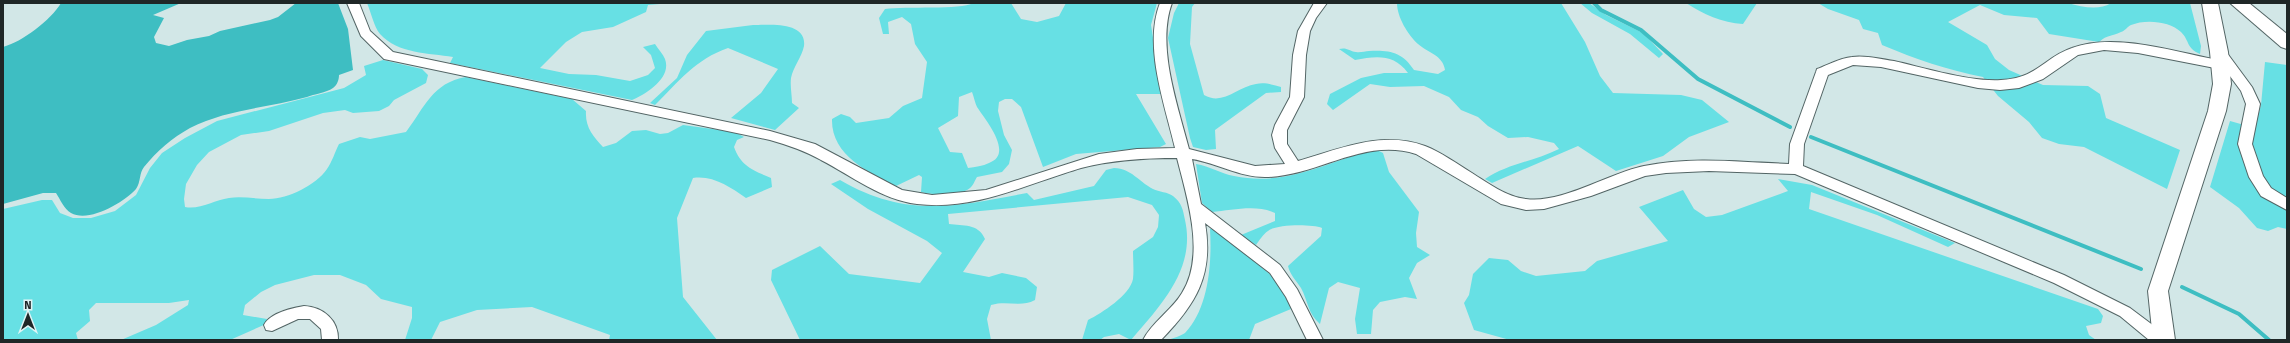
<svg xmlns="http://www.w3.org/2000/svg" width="2290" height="343" font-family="'Fira Sans',sans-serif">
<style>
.green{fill:#67e0e4;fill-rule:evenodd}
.water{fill:#3ebec2}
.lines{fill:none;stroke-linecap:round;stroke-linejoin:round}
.stream{stroke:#3ebec2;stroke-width:4}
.street-casing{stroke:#536565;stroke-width:2}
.secondary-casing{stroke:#536565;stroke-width:2}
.street{fill:#fff;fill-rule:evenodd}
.secondary{fill:#fff;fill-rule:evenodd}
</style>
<rect width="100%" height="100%" fill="#d2e7e7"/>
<!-- green -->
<g class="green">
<path d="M367,3H672L648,5L646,12L613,27L582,32L566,42L540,68L569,74L596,75L630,81L648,75L655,68L651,55L643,47L655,44C658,49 663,54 665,59C672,78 646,94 632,100L450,63L453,57C429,53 398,54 380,34C374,27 371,12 367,3Z"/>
<path d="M973,3H1011L1021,19L1037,22L1059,16L1066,3H1157L1151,25L1162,94H1136L1166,144L1160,147L1076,154L1043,167L1021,107L1012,99H1005L999,102L998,111L1004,135L1012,150L1009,164L1002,172L977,177C975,180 973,186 970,188C959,197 933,195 921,192L922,177L919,175L896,186C868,172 831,155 832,119L841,114L850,117L856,123L889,118L903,106L922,98L927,62L915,44L911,24L902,17L888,22L889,34H883L879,18L885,9C905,6 961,10 973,3ZM972,92C974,97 975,103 977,107C984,118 1015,154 989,163C983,166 975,167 968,168L962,153L950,152L938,128L958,116L959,97Z"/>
<path d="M1179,3H1195L1192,7L1190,44L1204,95C1223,106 1237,87 1256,84C1265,82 1273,85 1281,87V92L1266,93L1215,130L1216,149L1206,150L1193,147L1190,138L1168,38L1174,13Z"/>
<path d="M1397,3H1561L1585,42L1600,76L1613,93L1681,95L1702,100L1729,122L1689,137L1663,156L1616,171L1578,146L1492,183L1485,179C1507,164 1535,161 1559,149L1554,143L1528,137L1508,138L1488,126L1478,117L1461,110L1449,97L1424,86L1390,87L1370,84L1333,110L1327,104L1330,94L1361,78L1384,73H1408C1394,54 1377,56 1355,60L1339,49C1347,47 1349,51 1356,52C1360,53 1365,51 1369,51C1390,50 1402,52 1414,70L1438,74L1445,70C1443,55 1428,53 1418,44C1408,35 1397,17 1397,3Z"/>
<polygon points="1580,3 1589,3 1606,15 1643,33 1663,54 1659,58 1630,34 1592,13"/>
<path d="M1686,3H1757L1743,24C1722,23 1703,14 1686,3Z"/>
<path d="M1818,3H2068C2082,7 2099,11 2111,3H2190L2201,46L2200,54C2186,48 2190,41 2181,32C2170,21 2145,19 2131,25C2127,27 2125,31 2121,32C2111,37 2108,34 2099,42L2049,34L2037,18L2004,15L1980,5L1948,22L1987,45L1995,59L2009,70L2043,85L2088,86L2100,94L2106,118L2180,150L2167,189L2084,147L2059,144L2042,138L2029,122L1998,96L1983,77C1948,70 1915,59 1882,45L1878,33L1863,29L1859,20L1828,9Z"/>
<path d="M753,25C769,25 807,21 804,46C802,57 793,67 791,78C790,86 792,95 792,103L799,108L775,130L731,118L761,93L778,69L728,48C696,59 678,82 655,105L650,103L677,78L687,55L706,31Z"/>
<path d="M383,60L422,69L428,75L426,83L394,100L389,106L379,111L353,113L345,110L323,113L269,131L241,135L209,152L197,165L186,184L184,199L185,207C200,210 214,200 229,198C242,196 255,199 269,199C288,199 316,185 327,169C332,162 335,152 339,144L360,137L370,139L406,132C425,107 432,83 466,77L572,99L586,111C585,127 593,136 603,147L616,143L632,131L646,130L660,134L668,133L683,125L735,132L744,137L737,140L734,147C741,166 752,170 771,178L772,187L746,198C730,187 713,175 693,178L677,218L683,297L717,340H609L610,335L532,307L477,310L440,322L431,340H405L412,318V307L381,299L366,285L340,275H314L275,285L261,292L245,305L243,315L267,319L266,324L230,340H121L156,325L188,305L189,300L169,303H96L89,310L90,321L76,333L78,340H3V209L42,200H52L60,213L73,218H91L115,211L136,195L150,168L162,153L185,138L217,121L344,88L366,75L364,66Z"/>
<polygon points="2265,62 2287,65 2287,229 2278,227 2268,231 2257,228 2239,208 2210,187 2230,121 2255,128 2261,105"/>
<path d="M1375,149L1383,153L1389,172L1419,212L1416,233L1417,247L1430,255L1417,263L1409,278L1417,299L1405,297L1380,302L1373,310L1371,334H1357L1355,319L1360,288L1338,282L1329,288L1320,324C1308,314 1308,301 1301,288C1296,280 1290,275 1288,266L1321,236L1322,228C1312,224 1276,224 1268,231C1263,234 1259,241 1256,245L1241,235L1275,221V213C1257,204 1232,210 1212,212L1202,203L1196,164C1210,166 1221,174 1234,176C1287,187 1326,162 1375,149Z"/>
<path d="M1114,168C1132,169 1138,181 1153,189C1159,192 1168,192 1173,196C1182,203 1183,210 1185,220C1196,269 1161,305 1131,340L1119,334L1104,337L1100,340H1082L1088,320C1102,313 1130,295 1133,279C1134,270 1133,260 1133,251L1153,237L1158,227L1159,215L1152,205L1128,197L948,214L949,224C963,226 978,223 985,239L963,272L989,277L1002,273L1026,278L1037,287L1035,300C1020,308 1008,300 991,305L987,319L991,340H800L771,280L772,270L820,246L849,274L920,283L942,253L927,241L868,209L831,184L840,180C907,219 956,206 1027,193L1034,200L1094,186L1106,170Z"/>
<polygon points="1778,179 1812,185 1955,243 1948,247 1877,215 1811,192 1809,209 2098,309 2103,316 2101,323 2086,326 2089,335 2096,340 1510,340 1474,330 1464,303 1469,295 1473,274 1489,258 1508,260 1521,271 1536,276 1585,271 1597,261 1668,241 1639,207 1683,190 1694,209 1706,217 1722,215 1788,191"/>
<path d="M1215,228L1279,282L1291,309L1255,324L1249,340H1168C1173,338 1181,336 1185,333C1209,308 1212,262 1210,229Z"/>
</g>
<!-- water -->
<path class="water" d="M61,3H181L153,15L164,18L154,37L156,43L169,46L187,40L209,36L220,31L270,20L278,17L296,3H338L348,29L353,70L339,75C339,80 337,85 333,88C326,93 314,94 307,97C268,108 227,109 190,128C172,138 157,151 144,167C139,173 141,182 136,189C123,203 89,223 71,213C64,209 60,199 56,193H43L3,204V47C22,42 51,20 61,3Z"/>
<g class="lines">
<!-- stream -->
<g class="stream">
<polyline points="1594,3 1601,10 1641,30 1698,79 1790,127"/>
<polyline points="1811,137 2141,269"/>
<polyline points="2182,287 2239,314 2269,340"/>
</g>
<defs>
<g id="street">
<path d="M347,3H359L370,31L393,52L770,131L815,144L902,190L932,195L986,190L1099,154L1137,149L1175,148C1165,105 1143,46 1160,3H1172C1156,46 1178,106 1189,149L1255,166L1285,164L1275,148L1272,135L1275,125L1290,97L1293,55L1298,31L1314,3H1327L1316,18L1310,31L1306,55L1304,97L1287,130V144L1298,161C1340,149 1382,130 1425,146C1441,152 1457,164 1472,173C1488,183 1506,197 1526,199C1562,204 1609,173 1644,166C1691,156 1742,162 1789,164L1790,144L1816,72L1817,69C1828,65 1840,58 1852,57C1865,55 1881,59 1894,61C1925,68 1970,82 2001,80C2038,78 2043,58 2072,48C2115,32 2175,52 2218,60L2213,52L2219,48L2224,49L2252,87L2260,104L2252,144L2263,176L2271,188L2287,198V210L2261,196L2249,177L2238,144L2246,104L2241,91L2224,68L2220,69L2138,53L2104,50L2078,55L2043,79L2019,88L2000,90L1978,88L1881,67L1853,65L1828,75L1804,144L1803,166L2064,275L2130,308L2166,335L2168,340H2149L2120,316L2054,283L1795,174L1709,171L1666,173L1645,176L1591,196L1544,209L1526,210L1501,204L1416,154C1363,137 1317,177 1265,177C1239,177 1217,163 1192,159L1201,204L1280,265L1297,289L1323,340H1307L1286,297L1270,273L1205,223C1214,275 1196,304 1161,340H1143C1152,322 1172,310 1182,293C1206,255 1187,198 1177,158C1145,158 1112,160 1081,168C1026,184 976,211 917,204C882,200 852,176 821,160C805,151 788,145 770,140L384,59L361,36Z"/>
<path d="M304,306C323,307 339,320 338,340H322L321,329L310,319H298L272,331L266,330L264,325C270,313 292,308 304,306Z"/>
</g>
<g id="secondary">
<polygon points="2202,3 2218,3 2228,52 2231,84 2226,111 2168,291 2175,340 2153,340 2148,291 2208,111 2213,84 2210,52"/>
<polygon points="2230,3 2249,3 2287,34 2287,49 2281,47"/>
</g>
</defs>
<!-- street casing -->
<use href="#street" class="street-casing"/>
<!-- secondary casing -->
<use href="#secondary" class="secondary-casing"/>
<!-- street -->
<use href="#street" class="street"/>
<!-- secondary -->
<use href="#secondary" class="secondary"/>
</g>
<!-- border -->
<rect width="2290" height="343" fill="none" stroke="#1f2727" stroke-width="8"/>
<!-- north arrow -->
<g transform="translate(28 315)" stroke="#dff4f5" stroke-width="3" paint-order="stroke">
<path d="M0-3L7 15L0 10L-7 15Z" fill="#1f2727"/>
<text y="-6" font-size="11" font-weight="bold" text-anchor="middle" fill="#1f2727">N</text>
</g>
</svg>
